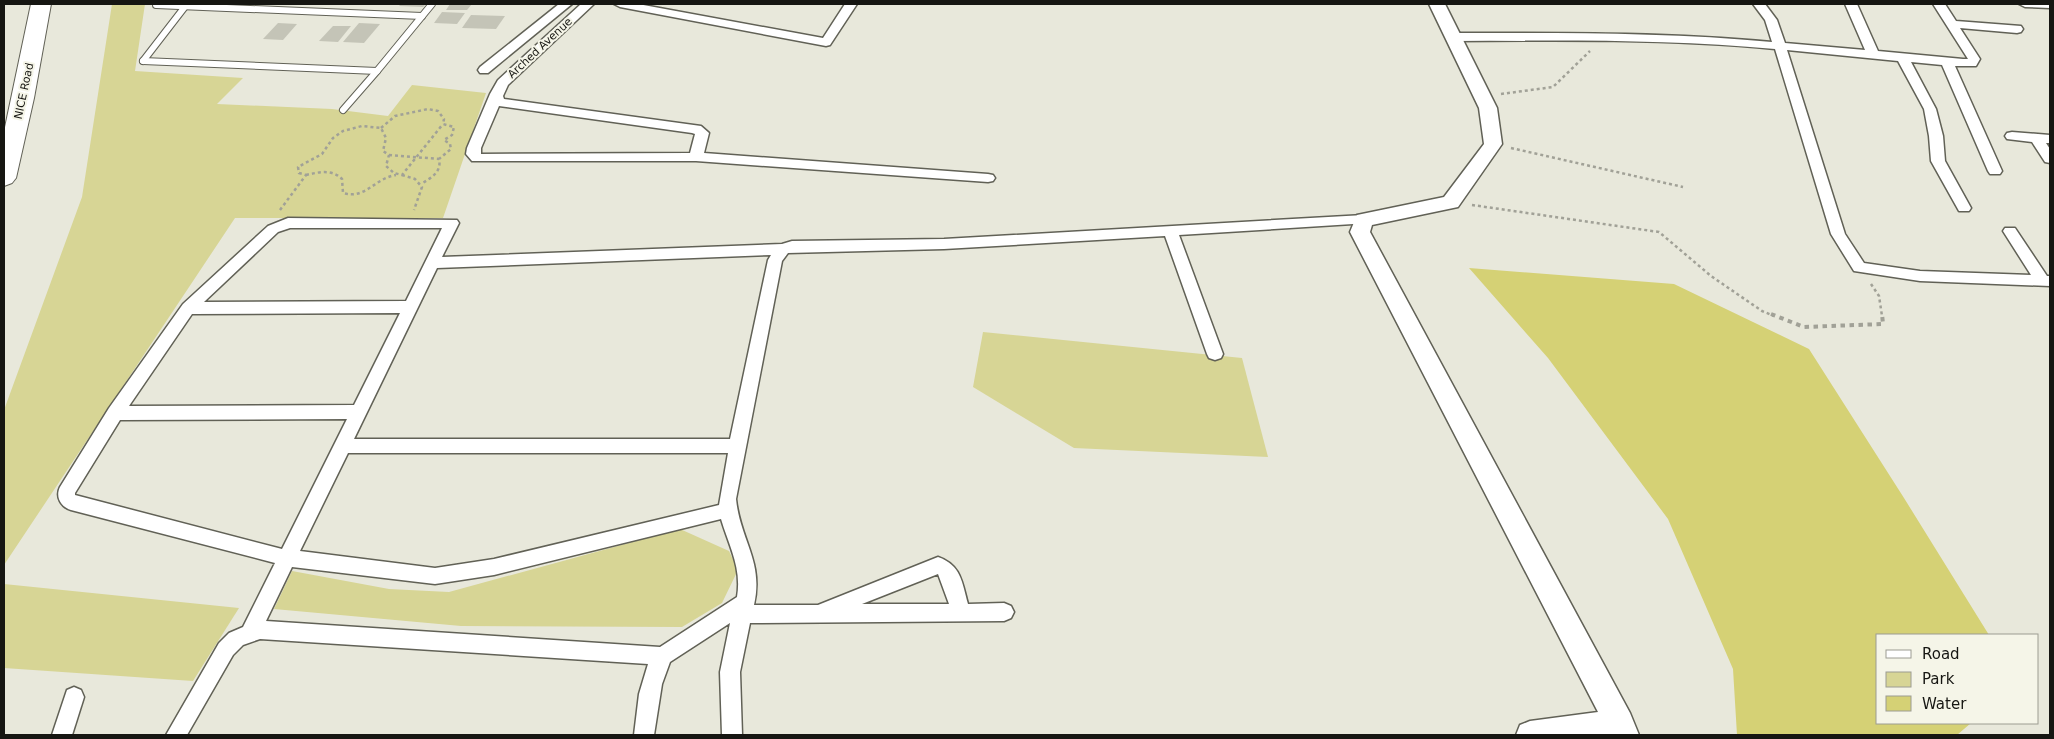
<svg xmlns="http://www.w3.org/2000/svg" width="2054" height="739" font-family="'DejaVu Sans',sans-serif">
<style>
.green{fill:#d7d595}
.water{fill:#d5d175}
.building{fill:#c4c4b7}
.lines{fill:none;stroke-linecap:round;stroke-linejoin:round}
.lane-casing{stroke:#616156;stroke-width:8}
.street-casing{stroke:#616156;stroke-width:3}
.secondary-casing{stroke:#616156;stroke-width:3}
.highway-casing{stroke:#616156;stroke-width:2}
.path-far1{stroke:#a1a197;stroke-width:2.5;stroke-dasharray:3 3;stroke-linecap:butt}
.path{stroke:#a1a197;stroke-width:4;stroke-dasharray:4.5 4.5;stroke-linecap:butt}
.lane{stroke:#fff;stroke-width:6}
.street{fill:#fff;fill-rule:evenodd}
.secondary{fill:#fff;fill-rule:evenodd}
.highway{fill:#fff;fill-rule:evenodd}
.labels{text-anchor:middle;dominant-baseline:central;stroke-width:4;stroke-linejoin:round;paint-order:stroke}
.far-street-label{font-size:11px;fill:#161612;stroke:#f5f5e8}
</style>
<rect width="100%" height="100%" fill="#e8e8db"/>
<!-- green -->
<g class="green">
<polygon points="112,4 145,4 135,71 243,78 217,104 332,109 388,116 412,85 486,93 443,218 235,218 4,565 4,410 82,197"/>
<polygon points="983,332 1242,358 1268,457 1074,448 973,387"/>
<polygon points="680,529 729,551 738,570 722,603 682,627 461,626 274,609 292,571 389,589 449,592"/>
<polygon points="4,584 239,608 193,681 4,668"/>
</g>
<!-- water -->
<polygon class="water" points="1469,268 1674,284 1809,349 1904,498 1989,635 1878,635 1878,723 1971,723 1957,735 1737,735 1733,669 1668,519 1548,358"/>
<!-- building -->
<g class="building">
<polygon points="401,4 426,4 423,7 399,6"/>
<polygon points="450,4 472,4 467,10 446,10"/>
<polygon points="442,12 465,13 457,24 434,23"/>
<polygon points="471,15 505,16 496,29 462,28"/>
<polygon points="278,23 297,24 283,40 263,39"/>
<polygon points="359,23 380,24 364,43 343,42"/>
<polygon points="333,26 351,26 338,42 319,41"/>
</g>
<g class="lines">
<defs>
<g id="lane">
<polyline points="156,5 422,16"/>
<polyline points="143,61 377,71 432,4"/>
<polyline points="143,61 187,4"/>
<polyline points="343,110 377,71"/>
</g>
<g id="street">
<polygon points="559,4 572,4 488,73 480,73 478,70 480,67"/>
<path d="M581,4H594L508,85L503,96L504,99L701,126L709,133L704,153L988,174L993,175L995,178L993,181L988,182L696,161H472L466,154L467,148L490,94L498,80ZM499,106L692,133L695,134L690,153L481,154V148Z"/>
<polygon points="614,4 638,4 823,38 845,4 857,4 830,45 826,46 620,7"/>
<path d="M1753,4H1765L1777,20L1785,43L1865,50L1845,4H1857L1878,51L1963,59H1968L1933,4H1945L1956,21L2021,26L2023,29L2021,32L2017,33L1960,28L1980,59L1976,66H1955L2002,171L2000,174H1990L1988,171L1942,65L1911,62L1936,109L1943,136L1945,161L1971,208L1969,211H1959L1931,161L1929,136L1924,109L1898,61L1787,50L1845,234L1864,263L1920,271L2031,275L2003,231L2005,228H2015L2047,276H2050V286L1920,281L1854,271L1831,234L1775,49C1668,39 1560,40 1453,41L1447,37L1453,33C1560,33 1666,32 1772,42L1765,20Z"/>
<polygon points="2019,4 2050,4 2050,8 2025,7"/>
<polygon points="2012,132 2050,135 2050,143 2046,143 2050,149 2050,163 2045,162 2032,142 2007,139 2005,136 2007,133"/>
<path d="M1364,215L1369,217L1371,220L1369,223L1179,235L1223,354L1221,358L1215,360L1209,358L1207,354L1165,236L944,249L788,253L782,261L736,499C740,540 764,561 754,605H818L938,557C961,565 962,582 968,604L1004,603L1011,606L1014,612L1011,618L1004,621L750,623L740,672L742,735H722L720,672L730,623L670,662L662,684L654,735H634L639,694L648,664L260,639L243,645L233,655L187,735H166L219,643L229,633L243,627L275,563L71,510C61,507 55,497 60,487L109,408L183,304L268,226L288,218L457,220L459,223L442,257L782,244L792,241L944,239ZM290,228H442L406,301L204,302L278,232ZM771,255L768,260L730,439H354L437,268ZM400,313L354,405L129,406L192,314ZM347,419L282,549L75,495V493L120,420ZM348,453H728L719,505L494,559L435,568L300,551ZM721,519C729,546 742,568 737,597L660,647L266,621L292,567L435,584L494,575ZM938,574L949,604H862Z"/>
<polygon points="74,687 81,690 84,697 72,735 52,735 67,690"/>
</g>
<polygon id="secondary" points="1429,4 1445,4 1497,108 1502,144 1458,207 1372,225 1370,232 1630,713 1639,735 1516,735 1520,725 1530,721 1598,712 1350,232 1357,215 1444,197 1484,144 1479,108"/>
<polygon id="highway" points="31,4 51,4 34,98 16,178 12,183 4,186 4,132"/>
</defs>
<!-- lane casing -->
<use href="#lane" class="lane-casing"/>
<!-- street casing -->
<use href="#street" class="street-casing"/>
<!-- secondary casing -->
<use href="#secondary" class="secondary-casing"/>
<!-- highway casing -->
<use href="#highway" class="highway-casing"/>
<!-- path-far1 -->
<g class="path-far1">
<polyline points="1501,94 1553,87 1590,51"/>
<path d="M381,128L395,116L428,109L438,111L444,119L443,124L454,127L452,135L444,140L450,144L451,149L439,159C442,172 431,178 421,184"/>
<polyline points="1511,148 1683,187"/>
<polyline points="389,155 439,159"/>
<path d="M306,175C319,172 332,169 342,179L343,193C365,200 375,178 396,175"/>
<polyline points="402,175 415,179 422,187 414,210"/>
<polyline points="1472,205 1659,232 1711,276 1762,311 1774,316"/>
<polyline points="280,210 306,175 299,173 298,167 322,154 333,138 343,131 362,126 381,128 386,138 383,151 389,155 386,166 394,173 402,175 443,124"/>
<polyline points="1871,284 1879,296 1882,316"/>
</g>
<!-- path -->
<polyline class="path" points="1771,314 1804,327 1883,324 1882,314"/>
<!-- lane -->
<use href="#lane" class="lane"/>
<!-- street -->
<use href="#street" class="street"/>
<!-- secondary -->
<use href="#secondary" class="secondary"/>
<!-- highway -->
<use href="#highway" class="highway"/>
</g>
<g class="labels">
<!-- far-street labels -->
<g class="far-street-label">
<text transform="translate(540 48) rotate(-43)">Arched Avenue</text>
<text transform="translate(24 91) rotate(-78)">NICE Road</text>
</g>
</g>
<!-- border -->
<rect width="2054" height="739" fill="none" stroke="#161612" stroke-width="10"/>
<!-- legend -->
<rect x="1876" y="634" width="162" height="90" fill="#f5f5e8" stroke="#9c9c92"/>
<rect x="1886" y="650" width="25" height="8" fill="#ffffff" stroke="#9c9c92"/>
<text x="1922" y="659" font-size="15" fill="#161612">Road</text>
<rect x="1886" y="672" width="25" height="15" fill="#d7d595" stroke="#9c9c92"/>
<text x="1922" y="684" font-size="15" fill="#161612">Park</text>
<rect x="1886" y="696" width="25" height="15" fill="#d5d175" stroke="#9c9c92"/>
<text x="1922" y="709" font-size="15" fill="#161612">Water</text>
</svg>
